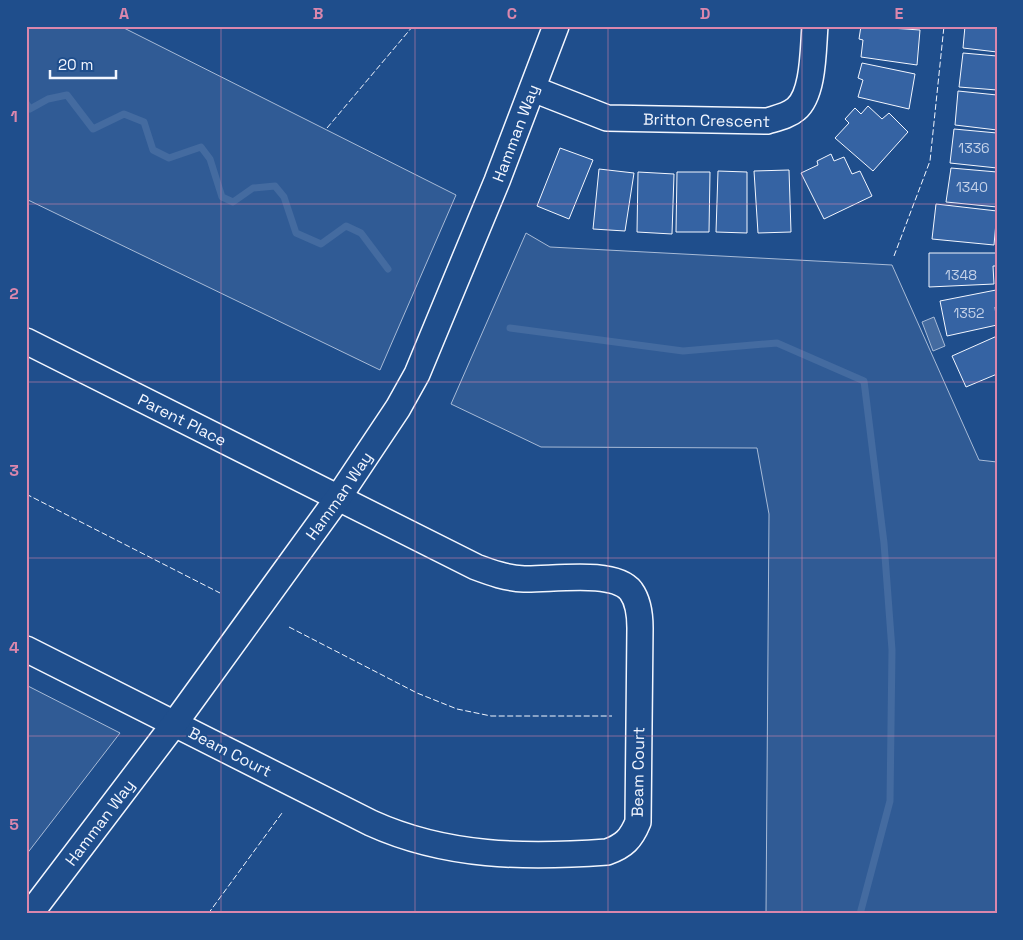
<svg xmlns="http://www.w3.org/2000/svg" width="1023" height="940" font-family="'Space Grotesk',sans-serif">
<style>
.green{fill:#305b95;stroke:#a8bbd7}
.water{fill:#446ba0;stroke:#a8bbd7}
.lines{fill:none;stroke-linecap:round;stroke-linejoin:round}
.stream{stroke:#446ba0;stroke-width:7}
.building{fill:#3563a3;stroke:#f2f6ff}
.minor-casing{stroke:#f2f6ff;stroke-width:28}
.minor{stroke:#1f4e8c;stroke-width:25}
.fence{stroke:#f2f6ff;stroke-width:1;stroke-dasharray:6 2.5;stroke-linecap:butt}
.grid{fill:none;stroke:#da87ad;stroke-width:1;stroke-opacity:0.55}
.labels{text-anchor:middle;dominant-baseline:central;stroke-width:4;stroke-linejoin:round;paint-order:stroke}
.number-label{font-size:14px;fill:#c3d1e8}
.street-label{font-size:16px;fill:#f2f6ff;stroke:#1f4e8c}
.neatline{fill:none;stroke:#da87ad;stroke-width:2}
.grid-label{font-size:16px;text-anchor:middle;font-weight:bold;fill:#da87ad}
</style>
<rect width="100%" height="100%" fill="#1f4e8c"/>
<!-- green -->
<g class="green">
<polygon points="26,26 120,26 456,195 380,370 26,199"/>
<polygon points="526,233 550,247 892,265 979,460 997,462 997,914 766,914 769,514 757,448 541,447 451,404"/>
<polygon points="26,685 120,733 26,855"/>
</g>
<!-- water -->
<polygon class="water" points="934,317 945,346 933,351 922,322"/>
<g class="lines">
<!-- stream -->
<g class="stream">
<polyline points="26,103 30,109 48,99 67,95 93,129 124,114 144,122 153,150 169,158 201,147 210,159 222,197 233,202 253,188 275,186 284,197 296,233 321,244 346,226 361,233 388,269"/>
<polyline points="510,328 683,351 777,343 864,381 884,543 892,650 890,801 860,914"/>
</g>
</g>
<!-- building -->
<g class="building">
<polygon points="861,26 920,30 917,65 861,57 863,40 859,39"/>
<polygon points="965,26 997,26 997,52 963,48"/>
<polygon points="963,53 997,56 997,90 959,87"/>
<polygon points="862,63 915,74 909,109 858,97 863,80 858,78"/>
<polygon points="958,91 997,95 997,130 955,125"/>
<polygon points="868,106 882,119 889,113 908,132 873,171 835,138 849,123 845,119 855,108 861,114"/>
<polygon points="954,129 997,133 997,168 950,163"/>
<polygon points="560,148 593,160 569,219 537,206"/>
<polygon points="831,154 834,161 844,157 852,174 860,171 872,196 824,219 801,173 818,165 817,161"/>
<polygon points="951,168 997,172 997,207 946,202"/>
<polygon points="599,169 634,173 625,231 593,229"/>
<polygon points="789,170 791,232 758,233 754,171"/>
<polygon points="718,171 747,172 747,233 716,232"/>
<polygon points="638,172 674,174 672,234 637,232"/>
<polygon points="677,172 710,172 709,232 676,232"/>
<polygon points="936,204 997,211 994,245 932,239"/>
<polygon points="929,253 997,253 997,266 993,266 994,284 929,287"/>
<polygon points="996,290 997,306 995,307 997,325 947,336 940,301"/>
<polygon points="997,336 997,374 966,387 952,356"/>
</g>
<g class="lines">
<defs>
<g id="minor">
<path id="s1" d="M533,89L607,118L767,121C777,118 788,116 796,109C814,94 813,49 815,26"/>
<path id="s2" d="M26,341L476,567C492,573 506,578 524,579C550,580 614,569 631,591C639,602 640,616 640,628L638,822C631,839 624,846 607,852C525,858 446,857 371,823L26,649"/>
<path id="s3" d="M30,914L175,723L338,498L398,408L417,374L497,181L556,26"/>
</g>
</defs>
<!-- minor casing -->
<use href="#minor" class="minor-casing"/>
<!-- minor -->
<use href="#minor" class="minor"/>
<!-- fence -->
<g class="fence">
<polyline points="327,128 413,26"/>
<polyline points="894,256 930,161 944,26"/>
<polyline points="26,494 220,593"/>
<polyline points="289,627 417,693 457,709 491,716 612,716"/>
<polyline points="208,914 282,813"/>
</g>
</g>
<!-- grid -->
<path class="grid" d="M221,26V914M415,26V914M608,26V914M802,26V914M26,204H997M26,382H997M26,558H997M26,736H997"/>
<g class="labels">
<!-- number labels -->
<g class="number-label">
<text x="974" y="148">1336</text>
<text x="972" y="187">1340</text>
<text x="961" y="275">1348</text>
<text x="969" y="313">1352</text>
</g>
<!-- street labels -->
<g class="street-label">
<text stroke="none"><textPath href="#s1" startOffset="179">Britton Crescent</textPath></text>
<text stroke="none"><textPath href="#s3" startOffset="925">Hamman Way</textPath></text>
<text stroke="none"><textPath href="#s2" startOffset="175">Parent Place</textPath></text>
<text stroke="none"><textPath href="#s3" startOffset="520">Hamman Way</textPath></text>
<text transform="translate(230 752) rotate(27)">Beam Court</text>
<text transform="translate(638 772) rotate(-89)">Beam Court</text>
<text stroke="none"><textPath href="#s3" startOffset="115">Hamman Way</textPath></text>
</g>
</g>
<!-- border -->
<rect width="1023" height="940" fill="none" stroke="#1f4e8c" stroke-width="55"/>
<!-- scale -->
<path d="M50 70v8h66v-8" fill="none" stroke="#f2f6ff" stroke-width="2.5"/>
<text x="58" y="70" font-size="15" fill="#f2f6ff" stroke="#1f4e8c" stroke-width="4" paint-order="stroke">20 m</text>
<rect x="28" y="28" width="968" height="884" class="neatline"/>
<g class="grid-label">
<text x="124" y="19">A</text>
<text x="318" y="19">B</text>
<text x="512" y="19">C</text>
<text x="705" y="19">D</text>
<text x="899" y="19">E</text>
<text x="14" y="122">1</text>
<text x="14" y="299">2</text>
<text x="14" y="476">3</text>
<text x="14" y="653">4</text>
<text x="14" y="830">5</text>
</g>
</svg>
